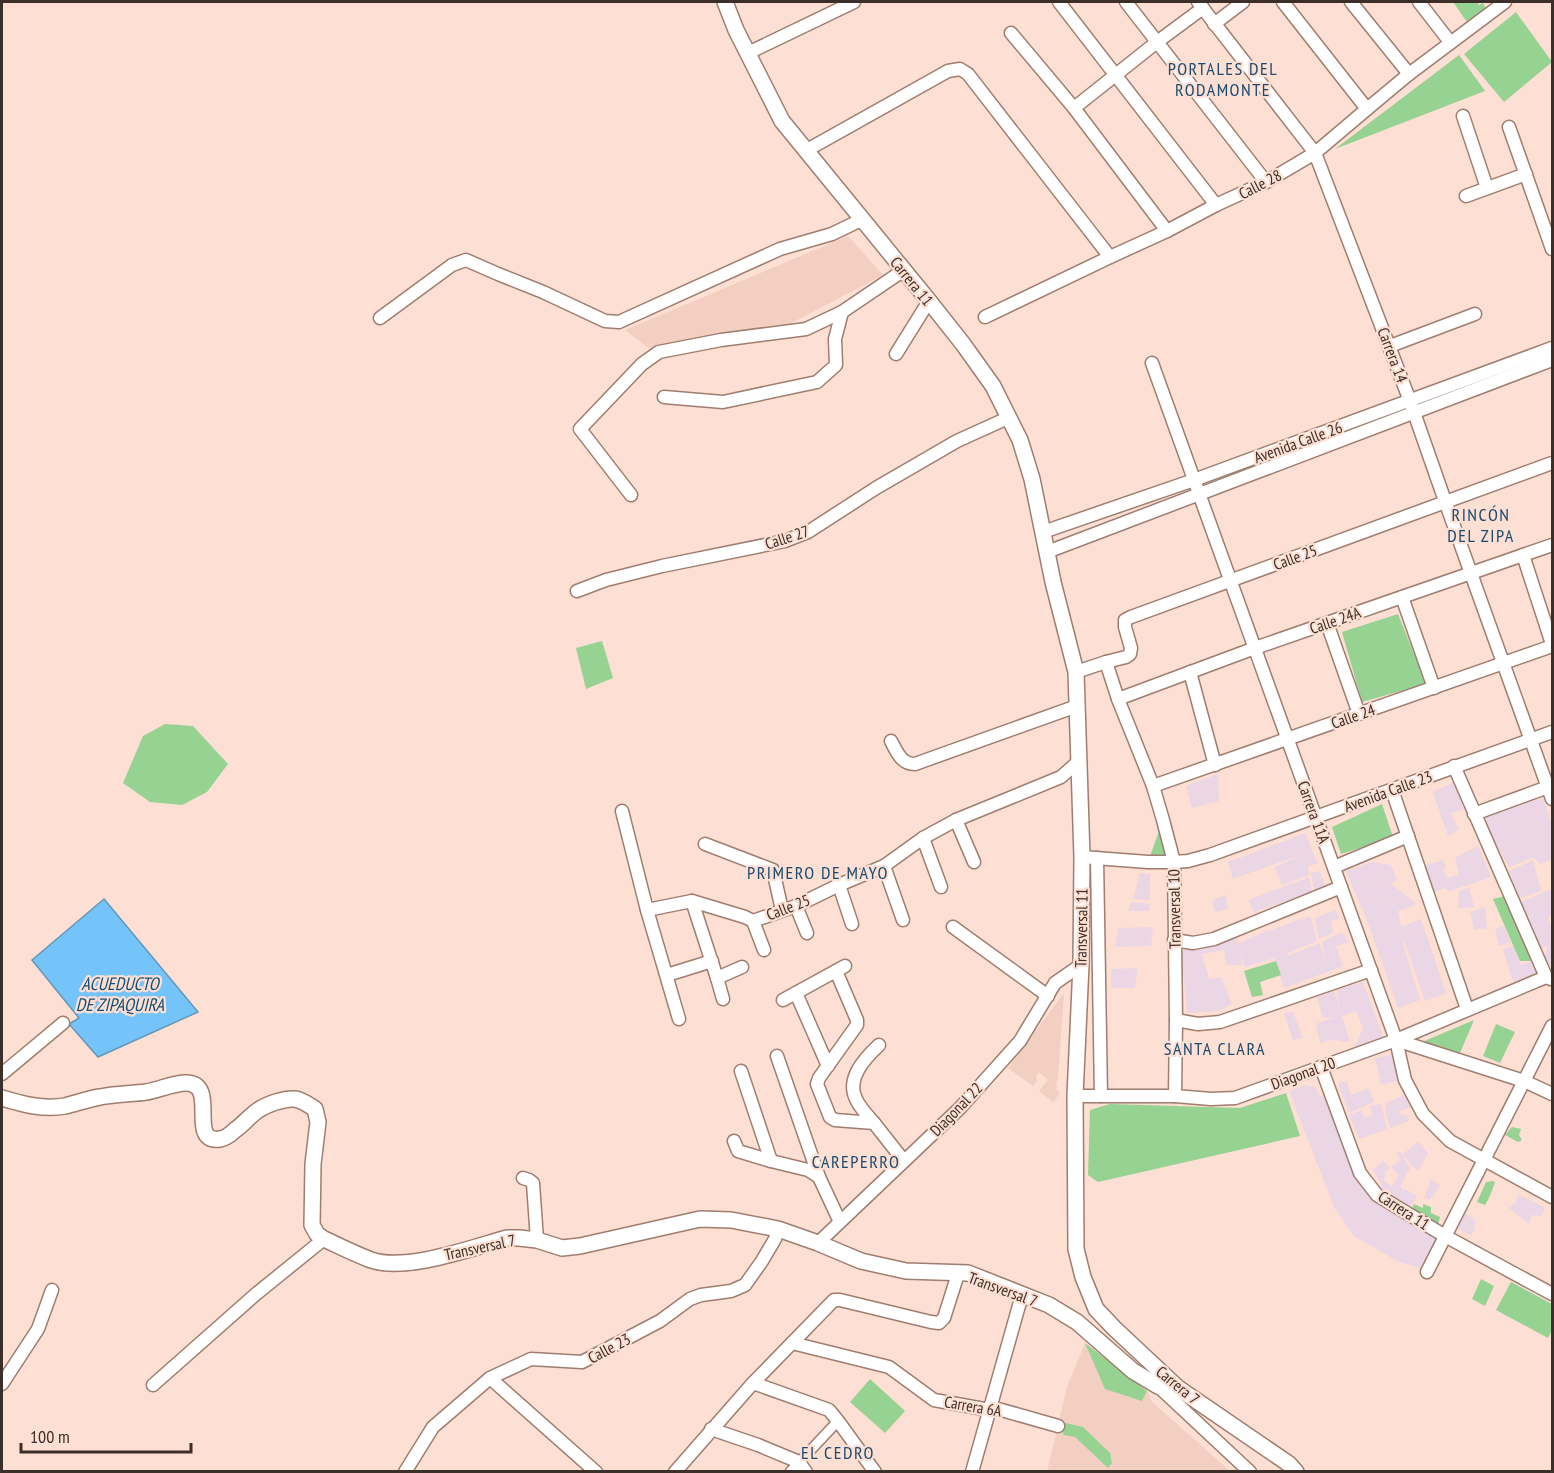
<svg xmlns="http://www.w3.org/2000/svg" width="1554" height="1473" font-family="'PT Sans Narrow',sans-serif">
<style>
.commercial{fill:#ead6e4}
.built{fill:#f2cfc1}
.green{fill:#96d292}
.water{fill:#74c4fa;stroke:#6397bb;stroke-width:1.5}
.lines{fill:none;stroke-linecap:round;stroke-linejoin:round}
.pedestrian-casing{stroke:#9f7d6f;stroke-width:12}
.minor-casing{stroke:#9f7d6f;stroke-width:15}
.tertiary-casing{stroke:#9f7d6f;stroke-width:18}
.pedestrian{stroke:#fff;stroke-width:9}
.minor{stroke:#fff;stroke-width:12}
.tertiary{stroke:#fff;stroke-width:15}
.labels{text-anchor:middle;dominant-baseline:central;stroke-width:4.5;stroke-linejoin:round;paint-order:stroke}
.street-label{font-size:16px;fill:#3c2e28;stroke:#fddfd3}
.neighbourhood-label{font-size:18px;letter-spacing:1.5px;fill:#194b6f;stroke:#fddfd3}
.water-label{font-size:18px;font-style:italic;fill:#124f73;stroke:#fddfd3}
</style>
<rect width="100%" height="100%" fill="#fddfd3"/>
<!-- commercial -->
<g class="commercial">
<polygon points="1218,774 1219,801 1192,808 1186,786"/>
<polygon points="1456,781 1463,810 1450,813 1459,829 1448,836 1433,792"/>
<polygon points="1543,798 1552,824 1552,859 1540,864 1534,857 1509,867 1481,817"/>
<polygon points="1306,833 1312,851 1318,863 1308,866 1309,875 1282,885 1275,867 1303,854 1233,879 1228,862"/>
<polygon points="1478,846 1491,877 1450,891 1444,888 1435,892 1425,866 1443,860 1446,866 1443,870 1447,878 1459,875 1455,858"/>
<polygon points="1533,860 1541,891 1520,898 1509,871"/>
<polygon points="1373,862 1391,865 1397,880 1390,883 1417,904 1398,911 1401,927 1421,919 1446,993 1425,1001 1402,934 1404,947 1420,1000 1398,1008 1368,923 1346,871"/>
<polygon points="1320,871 1326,890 1315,893 1311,873"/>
<polygon points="1140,873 1150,874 1150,900 1133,899"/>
<polygon points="1309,877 1312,892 1254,912 1248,900"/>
<polygon points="1469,888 1474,907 1458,908 1459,891"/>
<polygon points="1552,889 1552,914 1548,917 1552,928 1552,945 1551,945 1552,946 1552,967 1543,961 1548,945 1542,949 1521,902"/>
<polygon points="1226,895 1228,909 1215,912 1212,900"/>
<polygon points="1131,902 1150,904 1149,911 1128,911"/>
<polygon points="1485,907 1487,928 1474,930 1470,912"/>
<polygon points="1336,910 1339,919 1331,921 1333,933 1319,939 1315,918"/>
<polygon points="1310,916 1317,941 1288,953 1285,947 1288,956 1319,943 1327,964 1322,942 1342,932 1349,942 1336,946 1343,966 1284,988 1274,958 1245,967 1240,952 1242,965 1226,965 1224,950 1202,954 1209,979 1221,977 1232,1004 1219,1011 1187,1013 1181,952 1199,943 1237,929 1238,944 1265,931 1266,932"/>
<polygon points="1504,926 1511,942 1499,946 1495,929"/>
<polygon points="1153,927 1151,946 1115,947 1118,928"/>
<polygon points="1514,946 1521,965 1533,961 1538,973 1513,982 1503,949"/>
<polygon points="1138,968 1135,988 1111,988 1111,969"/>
<polygon points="1363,982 1384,1039 1353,1050 1363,1028 1356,1011 1342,1016 1350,1042 1338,1041 1336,1039 1320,1043 1316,1024 1335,1017 1323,1018 1317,998 1334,991 1340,1008 1337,990"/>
<polygon points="1293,1012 1303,1038 1293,1040 1284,1013"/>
<polygon points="1392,1055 1400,1080 1381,1085 1375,1058"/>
<polygon points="1347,1081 1351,1095 1369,1088 1374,1102 1349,1113 1338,1083"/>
<polygon points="1306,1085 1316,1088 1320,1096 1324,1095 1350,1159 1370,1197 1438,1239 1422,1269 1397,1261 1354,1236 1334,1207 1289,1091"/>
<polygon points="1406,1094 1411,1107 1399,1111 1402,1116 1407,1115 1409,1121 1390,1128 1386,1115 1385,1104"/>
<polygon points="1381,1104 1387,1129 1359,1139 1349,1115 1361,1110 1365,1118 1372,1114 1370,1106"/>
<polygon points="1418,1142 1428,1153 1419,1170 1412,1166 1403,1154"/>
<polygon points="1401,1152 1410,1168 1400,1187 1403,1189 1399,1194 1405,1189 1417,1196 1410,1208 1381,1188 1382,1185 1373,1170 1383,1161 1390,1168 1385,1172 1385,1179 1384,1181 1392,1186 1399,1175 1391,1167 1400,1160 1397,1153"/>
<polygon points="1431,1179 1440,1186 1430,1200 1424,1198"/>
<polygon points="1518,1194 1545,1208 1541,1216 1532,1215 1529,1224 1509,1208 1516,1202"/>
<polygon points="1465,1213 1475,1220 1475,1229 1471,1235 1458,1229"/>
</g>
<!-- built -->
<g class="built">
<polygon points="848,236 883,275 786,326 650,349 625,330"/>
<polygon points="1064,993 1058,1079 1056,1083 1057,1087 1056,1089 1060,1093 1053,1102 1039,1091 1048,1080 1039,1072 1036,1076 1037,1081 1033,1086 1008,1068"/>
<polygon points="1085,1343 1147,1391 1152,1402 1230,1471 1047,1472 1067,1387"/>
</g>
<!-- green -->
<g class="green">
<polygon points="1453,2 1477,2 1479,5 1483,3 1486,9 1467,22"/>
<polygon points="1516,12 1552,62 1504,102 1464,54"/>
<polygon points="1459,55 1485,91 1335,149"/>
<polygon points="1398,614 1426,684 1362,702 1342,632"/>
<polygon points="602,641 613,678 586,689 576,648"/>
<polygon points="165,724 193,726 228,764 207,792 182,805 150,802 123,783 143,736"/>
<polygon points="1382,804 1393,837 1341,854 1332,827"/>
<polygon points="1163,820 1174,862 1148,862"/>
<polygon points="1505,896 1533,961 1520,961 1493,899"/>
<polygon points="1276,961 1281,975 1260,982 1263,995 1252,997 1244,971"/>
<polygon points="1474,1020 1460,1053 1422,1042"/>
<polygon points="1496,1024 1515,1032 1500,1063 1483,1056"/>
<polygon points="1286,1093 1300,1136 1098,1182 1088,1175 1090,1110 1110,1104 1240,1108"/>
<polygon points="1512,1127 1521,1129 1519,1135 1522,1140 1518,1142 1505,1135"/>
<path d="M1493,1181L1495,1182C1492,1190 1490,1197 1485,1205L1477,1202L1486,1182Z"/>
<polygon points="1414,1204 1423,1208 1423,1204 1431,1207 1431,1213 1440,1217 1438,1225 1412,1209"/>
<polygon points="1481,1279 1494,1286 1485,1306 1472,1299"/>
<polygon points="1511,1282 1552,1304 1552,1330 1548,1338 1496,1310"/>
<polygon points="1085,1343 1147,1391 1142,1401 1105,1389"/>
<polygon points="870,1379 905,1411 885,1433 850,1402"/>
<polygon points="1057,1421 1083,1427 1110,1453 1112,1463 1108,1468 1075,1437 1064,1435"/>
</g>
<!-- water -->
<polygon class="water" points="104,899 198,1012 98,1057 69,1024 79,1018 32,960"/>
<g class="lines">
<defs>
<polyline id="pedestrian" points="790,1472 838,1421"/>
<g id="minor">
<polyline points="1059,2 1216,205"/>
<polyline points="1126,2 1266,182"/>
<polyline points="1198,2 1315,153 1410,401 1445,501 1552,799"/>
<polyline points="1283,2 1367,109"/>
<polyline points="1351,2 1409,74"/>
<polyline points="1419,2 1450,42"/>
<polyline points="1214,24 1243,2"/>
<polyline points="1011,33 1074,108 1167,231"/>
<polyline points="748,53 854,2"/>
<polyline points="1074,108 1157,42 1203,8"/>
<polyline points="1463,116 1487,188"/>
<polyline points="1509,127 1552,249"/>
<polyline points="807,150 948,71 960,69 968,74 1110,257"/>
<polyline points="1466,196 1526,174"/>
<polyline points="985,317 1110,257 1167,231 1216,205 1266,182 1315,153 1367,109 1409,74 1505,2"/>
<polyline points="380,318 452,265 466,260 498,274 543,292 605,321 619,322 780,249 832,234 863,219"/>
<polyline points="1390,346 1475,314"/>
<polyline points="896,354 929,301"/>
<polyline points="1152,363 1396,1040 1405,1080 1423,1114 1450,1141 1552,1197"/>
<polyline points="664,397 723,402 817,382 836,365 835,339 842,312 904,270"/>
<polyline points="631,495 580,429 642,364 659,352 721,340 806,329 842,312"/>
<polyline points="1043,532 1194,480 1552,348"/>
<polyline points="1047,552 1552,360"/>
<polyline points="1523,555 1552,644"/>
<polyline points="577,591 606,580 662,566 785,541 808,532 876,488 957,441 1010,417"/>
<polyline points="1402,597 1434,688"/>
<polyline points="1327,623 1359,714"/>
<polyline points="1106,662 1118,699 1153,786 1163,820 1174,862 1176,1020 1175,1096"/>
<polyline points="1076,672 1106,662 1126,657 1130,654 1131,648 1125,627 1125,620 1131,617 1552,463"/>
<polyline points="1190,672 1215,765"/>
<polyline points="1118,699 1255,648 1552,545"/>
<path d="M891,741C897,752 901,764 915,764L1077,706"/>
<polyline points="1454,766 1546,977 1551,979"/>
<polyline points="1153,786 1552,646"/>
<polyline points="1392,790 1467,1009"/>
<polyline points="622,811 647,910 679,1019"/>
<polyline points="1474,814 1548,787"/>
<polyline points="956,820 974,862"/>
<polyline points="923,838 941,887"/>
<polyline points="705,844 773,870 782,910"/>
<polyline points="1082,857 1148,862 1174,862 1188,861 1210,855 1552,732"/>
<polyline points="1097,858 1101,1096"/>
<polyline points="884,866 903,920"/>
<polyline points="1334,867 1408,836"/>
<polyline points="839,885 852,924"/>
<polyline points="692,901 717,978 723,999"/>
<polyline points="796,906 807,933"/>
<polyline points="647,910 692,901 745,917 753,921 796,906 839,885 884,866 923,838 956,820 1061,777 1079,761"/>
<polyline points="753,921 764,950"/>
<polyline points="953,927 1048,996"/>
<polyline points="1174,940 1193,943 1214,939 1341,887"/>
<polyline points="836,971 857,1020 857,1025 819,1078 817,1084 830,1117 835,1120 874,1123 904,1161"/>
<polyline points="667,975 712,961"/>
<polyline points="717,978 742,967"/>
<polyline points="796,993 828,1066"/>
<polyline points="783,1000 845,966"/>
<polyline points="1176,1020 1198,1024 1220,1022 1371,970"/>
<polyline points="1396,1040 1524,1081 1552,1094"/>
<polyline points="777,1056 819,1177 840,1222"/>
<polyline points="1321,1067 1360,1173 1377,1195 1445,1236 1552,1294"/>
<polyline points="741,1071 771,1161"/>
<polyline points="2,1074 63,1023"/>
<polyline points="1075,1096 1175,1096 1211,1099 1235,1098 1396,1040 1546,977"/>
<path d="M874,1123C868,1116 860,1108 856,1099C846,1079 864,1059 879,1045"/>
<polyline points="734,1141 738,1151 771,1161 808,1170 819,1177"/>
<polyline points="523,1178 529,1180 533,1183 537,1240"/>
<polyline points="818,1243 960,1108 1020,1041 1055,983 1081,965"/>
<polyline points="1427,1272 1552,1026"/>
<polyline points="792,1343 889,1367 934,1400 990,1410 998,1409 1058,1426"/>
<polyline points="490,1378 596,1472"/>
<polyline points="753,1383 829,1410 838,1421 875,1472"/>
<polyline points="2,1384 38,1329 52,1290"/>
<polyline points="153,1385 256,1294 324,1239"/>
<polyline points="1158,1386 1250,1472"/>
<polyline points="711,1429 758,1445 799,1462 806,1472"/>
<polyline points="405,1472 433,1427 490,1378 531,1359 582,1362 660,1321 690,1299 701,1295 731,1291 745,1285 762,1261 775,1239 778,1229"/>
<polyline points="675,1472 753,1383 834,1300 840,1300 931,1322 939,1323 944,1318 958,1274"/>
<polyline points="972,1472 1022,1295"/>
</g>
<g id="tertiary">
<polyline points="725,2 736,30 782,121 929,301 963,344 993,386 1020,440 1032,479 1053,582 1076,672 1082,857 1081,965 1075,1096 1076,1249 1083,1277 1096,1309 1114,1328 1178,1388 1289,1464 1296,1472"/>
<path d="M2,1098C22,1104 43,1110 65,1106C77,1103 88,1099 100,1097C115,1094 131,1094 146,1092C158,1090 174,1083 186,1083C220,1083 186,1144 220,1139C226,1138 231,1134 235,1130C244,1124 251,1114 260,1109C268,1104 285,1098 295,1099C302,1100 309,1105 315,1109L318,1122L313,1164L312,1225L317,1234L324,1239C339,1246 355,1254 371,1260C406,1272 471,1248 507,1238H519L537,1240L562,1248L580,1246L700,1219L731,1220L778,1229L818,1243L861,1261L906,1271L968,1273L1049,1305L1077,1322L1133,1371L1158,1386L1178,1388"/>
</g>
</defs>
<!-- pedestrian casing -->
<use href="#pedestrian" class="pedestrian-casing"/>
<!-- minor casing -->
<use href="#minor" class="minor-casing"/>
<!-- tertiary casing -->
<use href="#tertiary" class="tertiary-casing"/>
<!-- pedestrian -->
<use href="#pedestrian" class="pedestrian"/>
<!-- minor -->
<use href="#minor" class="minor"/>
<!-- tertiary -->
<use href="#tertiary" class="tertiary"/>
</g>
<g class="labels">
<!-- street labels -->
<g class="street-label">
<text transform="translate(1260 184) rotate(-27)">Calle 28</text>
<text transform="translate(912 281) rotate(51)">Carrera 11</text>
<text transform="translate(1393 355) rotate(69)">Carrera 14</text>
<text transform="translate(1298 442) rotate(-20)">Avenida Calle 26</text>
<text transform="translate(787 537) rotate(-18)">Calle 27</text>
<text transform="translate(1295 557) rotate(-20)">Calle 25</text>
<text transform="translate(1335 620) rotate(-19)">Calle 24A</text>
<text transform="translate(1353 716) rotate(-19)">Calle 24</text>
<text transform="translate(1388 791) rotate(-20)">Avenida Calle 23</text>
<text transform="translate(1314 812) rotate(70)">Carrera 11A</text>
<text transform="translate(788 907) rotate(-21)">Calle 25</text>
<text transform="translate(1174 909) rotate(-91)">Transversal 10</text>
<text transform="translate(1081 928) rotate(-89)">Transversal 11</text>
<text transform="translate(1303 1073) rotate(-20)">Diagonal 20</text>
<text transform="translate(956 1109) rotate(-46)">Diagonal 22</text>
<text transform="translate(1404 1210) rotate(33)">Carrera 11</text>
<text transform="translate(480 1247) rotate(-12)">Transversal 7</text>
<text transform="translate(1003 1289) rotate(20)">Transversal 7</text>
<text transform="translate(609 1348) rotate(-28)">Calle 23</text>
<text transform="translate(1178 1385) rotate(39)">Carrera 7</text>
<text transform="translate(973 1406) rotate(10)">Carrera 6A</text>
</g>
<!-- neighbourhood labels -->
<g class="neighbourhood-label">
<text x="1223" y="68">PORTALES DEL<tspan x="1223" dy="21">RODAMONTE</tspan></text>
<text x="1481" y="514">RINCÓN<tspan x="1481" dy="21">DEL ZIPA</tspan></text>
<text x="818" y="872">PRIMERO DE MAYO</text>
<text x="1215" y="1048">SANTA CLARA</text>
<text x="856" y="1161">CAREPERRO</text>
<text x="838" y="1452">EL CEDRO</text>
</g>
<!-- water labels -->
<g class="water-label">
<text x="120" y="983">ACUEDUCTO<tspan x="120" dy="21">DE ZIPAQUIRA</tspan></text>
</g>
</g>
<!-- border -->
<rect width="1554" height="1473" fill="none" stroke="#3c2e28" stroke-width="6"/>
<!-- scale -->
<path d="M21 1443v9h170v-9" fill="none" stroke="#3c2e28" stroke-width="3"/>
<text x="30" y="1443" font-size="18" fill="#3c2e28" stroke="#fddfd3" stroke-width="4.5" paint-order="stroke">100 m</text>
</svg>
